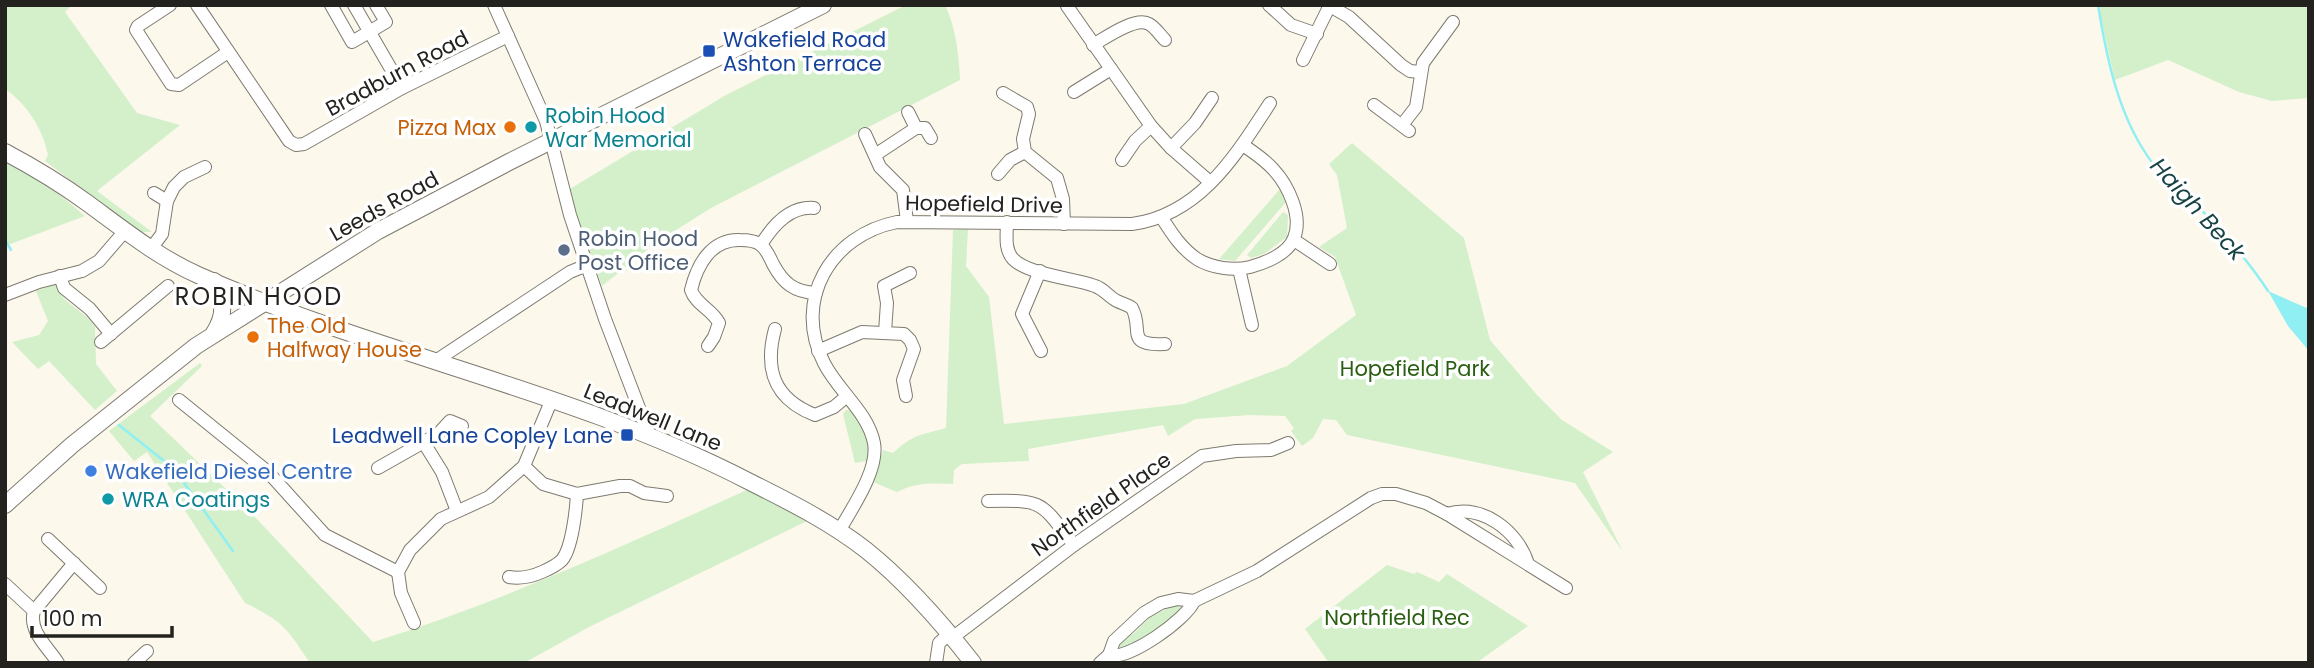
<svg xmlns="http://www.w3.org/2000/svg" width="2314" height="668" font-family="Poppins,sans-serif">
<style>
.green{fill:#d3f0ca}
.water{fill:#90eff2}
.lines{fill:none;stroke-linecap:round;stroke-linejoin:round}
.stream{stroke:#90eff2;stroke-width:2.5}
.minor-casing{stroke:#7e7a70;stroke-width:14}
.major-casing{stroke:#7e7a70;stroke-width:18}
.minor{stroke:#fff;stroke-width:12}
.major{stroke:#fff;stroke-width:16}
.transit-dot{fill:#1a4fb4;stroke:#fff;stroke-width:2.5}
.food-dot{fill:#e8710a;stroke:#fff;stroke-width:2.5}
.culture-dot{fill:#0f9aa8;stroke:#fff;stroke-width:2.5}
.service-dot{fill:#5c6f8a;stroke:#fff;stroke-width:2.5}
.shop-dot{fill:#3f7fe0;stroke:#fff;stroke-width:2.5}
.labels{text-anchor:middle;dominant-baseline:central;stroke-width:7;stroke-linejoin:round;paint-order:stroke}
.transit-label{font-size:21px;fill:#164399;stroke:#fff;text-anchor:start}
.street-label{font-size:21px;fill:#24221e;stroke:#fff}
.culture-label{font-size:21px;fill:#0d838f;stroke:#fff;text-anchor:start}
.food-label{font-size:21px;fill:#c56008;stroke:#fff;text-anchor:end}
.service-label{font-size:21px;fill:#4e5e75;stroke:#fff;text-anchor:start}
.park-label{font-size:21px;fill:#2a5f12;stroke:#fff}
.shop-label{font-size:21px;fill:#366cbe;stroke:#fff;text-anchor:start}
.water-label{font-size:23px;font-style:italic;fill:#174345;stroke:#fff}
.quarter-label{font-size:24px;letter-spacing:2px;fill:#24221e;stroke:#fff}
</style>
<rect width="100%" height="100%" fill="#fcf8ec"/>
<!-- green -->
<g class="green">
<path d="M5,5H72L65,12L137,113L180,125L97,191L152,232H140L45,161L48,155C43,129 27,104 5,89Z"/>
<path d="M906,5L946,7C956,29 959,55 960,80L711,208L657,242L602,286L568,190L726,95Z"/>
<polygon points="2098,5 2309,5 2309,98 2272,101 2239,92 2168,60 2115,80"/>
<path d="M1352,143L1464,238L1490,340L1538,396L1562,420L1613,452L1583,472L1623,552L1575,483L1347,435L1336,420L1323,419L1313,438L1302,446L1291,431L1294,428L1285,416L1250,415L1195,419L1168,436L1163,425L1028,449L1029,461L962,464L954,470L953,484C932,483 916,482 897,492L873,482L883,450L893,453C915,433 919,436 946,428L953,230L968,229L966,266L989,297L1004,424L1184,404L1287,366L1356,315L1335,257L1319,247L1347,228L1337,175L1329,164Z"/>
<polygon points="5,159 60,195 85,216 5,246"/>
<polygon points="1280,189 1286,202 1235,261 1219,259"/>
<polygon points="1283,212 1288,215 1287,237 1264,254 1251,258 1247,255"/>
<polygon points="55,284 64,299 88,318 95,327 96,364 117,391 95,410 49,361 38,369 12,342 39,335 48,321 36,291"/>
<path d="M200,363L202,366L150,416L253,515L373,642C502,602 625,545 749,489L807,521L589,627L524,663H310C287,628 283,621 245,603L147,452L134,461L109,431Z"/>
<path d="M846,410H851C864,424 871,443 867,461L855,463L843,414Z"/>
<polygon points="1387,565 1414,574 1417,572 1439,582 1447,574 1528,626 1476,663 1329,663 1305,629"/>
<polygon points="1176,604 1187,605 1149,637 1117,650 1119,641 1124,636 1133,634 1149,618"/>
</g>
<!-- water -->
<polygon class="water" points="2268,291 2309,309 2309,351 2288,326"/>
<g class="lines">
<!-- stream -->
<g class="stream">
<path d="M2098,5C2107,60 2119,120 2154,165C2159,171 2165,179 2172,185C2177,189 2184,192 2189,197C2217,226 2246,257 2268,291"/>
<polyline points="5,240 11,250"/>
<polyline points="119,425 174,469 233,551"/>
</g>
<defs>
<g id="minor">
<polyline points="170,5 138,26 136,30 171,84 179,85 228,52"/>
<polyline points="197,5 289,141 296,145 304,144 402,88 508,36"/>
<polyline points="331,5 352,42 386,22 376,5"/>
<polyline points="354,5 402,88"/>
<polyline points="494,5 546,121 570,215 605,319 649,434"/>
<polyline points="1269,5 1291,25 1317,34"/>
<polyline points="1067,6 1151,126 1171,148 1210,182"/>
<polyline points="1330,6 1349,17 1401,65 1410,71 1420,72"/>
<path d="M1093,45C1105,38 1136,16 1149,24C1155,27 1160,35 1165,40"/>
<polyline points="1303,60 1330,5"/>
<polyline points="1074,92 1111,69"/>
<polyline points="1003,93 1027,107 1029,114 1023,139 1025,152 1057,178 1063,199 1064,224"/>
<polyline points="1374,105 1409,131"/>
<polyline points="908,112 916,128 925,128 931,138"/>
<polyline points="1402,125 1416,107 1423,63 1453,22"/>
<polyline points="865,134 880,167 903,190 907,221"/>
<polyline points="1171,148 1195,123 1212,98"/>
<polyline points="875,155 916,128"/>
<polyline points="1122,160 1135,141 1151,126"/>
<polyline points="998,174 1010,160 1025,152"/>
<polyline points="154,193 167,201"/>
<path d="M1162,218C1172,234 1182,249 1197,259C1212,268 1233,271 1250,267C1265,263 1288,254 1294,238C1303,216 1288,185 1273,169C1264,159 1253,152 1243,145"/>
<path d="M1007,222C1007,234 1004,249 1013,259C1029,275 1073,278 1095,286C1104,289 1109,297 1117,301C1123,304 1127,304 1132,308C1144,330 1124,346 1165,344"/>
<polyline points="1294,240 1330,264"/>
<path d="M761,245C773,225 790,206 814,208"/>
<polyline points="150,250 162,234 167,201 174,187 184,177 205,167"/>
<polyline points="1239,269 1252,325"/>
<polyline points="1040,271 1022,314 1041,351"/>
<polyline points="60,276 64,288 90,309 111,334"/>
<polyline points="5,295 39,282 82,271 99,261 124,232"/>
<path d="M775,329C764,370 774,399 815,415L834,407L847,396"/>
<polyline points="885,332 887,303 884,286 910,273"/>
<polyline points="101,342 168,286"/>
<path d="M708,346L714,337L719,323C712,309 696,305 691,290C697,265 711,239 740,240C747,240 756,241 761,245C767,250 770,258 773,264C783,283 794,292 816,293"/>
<polyline points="818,351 862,332 904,334 910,340 914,349 903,380 906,396"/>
<polyline points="434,362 570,272 587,265"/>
<polyline points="179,400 268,472 325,535 398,572"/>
<polyline points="424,443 442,472 457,511"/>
<polyline points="524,466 543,484 577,494 620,486 630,486 644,493 667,496"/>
<polyline points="378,468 438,434 450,421 462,426"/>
<path d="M988,501C1044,500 1040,501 1074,545"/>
<polyline points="1447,514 1566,588"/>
<path d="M839,531C852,508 879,470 874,443C868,412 838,391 824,363C792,300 831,235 897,222L1132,224C1200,215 1236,155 1270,103"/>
<polyline points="48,539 100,588"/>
<path d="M509,577C522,579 531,577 542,572C549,569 557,565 562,560C572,548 576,511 577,494"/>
<path d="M5,584L34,611C28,631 48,647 58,663"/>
<polyline points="34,611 74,563"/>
<polyline points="414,623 401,593 398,572 410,550 441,519 489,497 524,466 552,399"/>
<polyline points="952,638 1074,545 1202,456 1236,451 1271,450 1288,443"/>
<path d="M1109,655C1128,661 1187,619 1194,601"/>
<polyline points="134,663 147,651"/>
<polyline points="936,663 939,643 949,634"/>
<path d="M1100,663L1109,655L1114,641L1144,613L1161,603L1178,599L1194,601L1257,571L1371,498L1382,494H1396L1426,503L1447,514C1482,503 1518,531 1528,564"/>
</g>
<g id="major">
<path d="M5,152C33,167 60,183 86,202C123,229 156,256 198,275C378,355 575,391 750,482C790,502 830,522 866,550C906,582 941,622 973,663"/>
<path d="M214,281C224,302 226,314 214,333"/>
<polyline points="5,505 72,445 196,346 378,231 509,162 823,5"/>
</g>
</defs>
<!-- minor casing -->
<use href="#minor" class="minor-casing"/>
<!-- major casing -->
<use href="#major" class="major-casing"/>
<!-- minor -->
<use href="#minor" class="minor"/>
<!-- major -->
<use href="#major" class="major"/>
</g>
<!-- markers -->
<g class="transit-dot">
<rect x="702" y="44" width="14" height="14" rx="3.5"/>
<rect x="620" y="428" width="14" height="14" rx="3.5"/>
</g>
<g class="food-dot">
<circle cx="510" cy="127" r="7"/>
<circle cx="253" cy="337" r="7"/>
</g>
<g class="culture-dot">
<circle cx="531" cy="127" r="7"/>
<circle cx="108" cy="499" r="7"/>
</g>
<circle class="service-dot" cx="564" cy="250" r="7"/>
<circle class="shop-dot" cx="91" cy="471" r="7"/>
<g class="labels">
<!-- transit labels -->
<g class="transit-label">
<text x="723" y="39">Wakefield Road<tspan x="723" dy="24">Ashton Terrace</tspan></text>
<text x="613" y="435" text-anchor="end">Leadwell Lane Copley Lane</text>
</g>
<!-- street labels -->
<g class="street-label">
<text transform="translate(397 73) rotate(-28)">Bradburn Road</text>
<text transform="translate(984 204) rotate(1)">Hopefield Drive</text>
<text transform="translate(384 206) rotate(-29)">Leeds Road</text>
<text transform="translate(653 417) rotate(22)">Leadwell Lane</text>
<text transform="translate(1101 504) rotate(-35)">Northfield Place</text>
</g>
<!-- culture labels -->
<g class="culture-label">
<text x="545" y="115">Robin Hood<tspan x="545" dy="24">War Memorial</tspan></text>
<text x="122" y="499">WRA Coatings</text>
</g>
<!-- food labels -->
<g class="food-label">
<text x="496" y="127">Pizza Max</text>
<text x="267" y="325" text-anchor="start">The Old<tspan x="267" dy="24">Halfway House</tspan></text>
</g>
<!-- service labels -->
<g class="service-label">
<text x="578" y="238">Robin Hood<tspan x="578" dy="24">Post Office</tspan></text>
</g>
<!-- park labels -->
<g class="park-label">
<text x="1415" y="368">Hopefield Park</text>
<text x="1397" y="617">Northfield Rec</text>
</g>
<!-- shop labels -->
<g class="shop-label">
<text x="105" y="471">Wakefield Diesel Centre</text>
</g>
<!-- water labels -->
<g class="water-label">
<text transform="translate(2198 209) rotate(48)">Haigh Beck</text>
</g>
<!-- quarter labels -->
<g class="quarter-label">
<text x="259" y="296">ROBIN HOOD</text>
</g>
</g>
<!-- border -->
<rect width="2314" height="668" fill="none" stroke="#24221e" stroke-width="14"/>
<!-- scale -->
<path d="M32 626v10h140v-10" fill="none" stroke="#24221e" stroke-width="3.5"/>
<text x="42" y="626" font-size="21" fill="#24221e" stroke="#ffffff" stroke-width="5" paint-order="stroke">100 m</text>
</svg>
